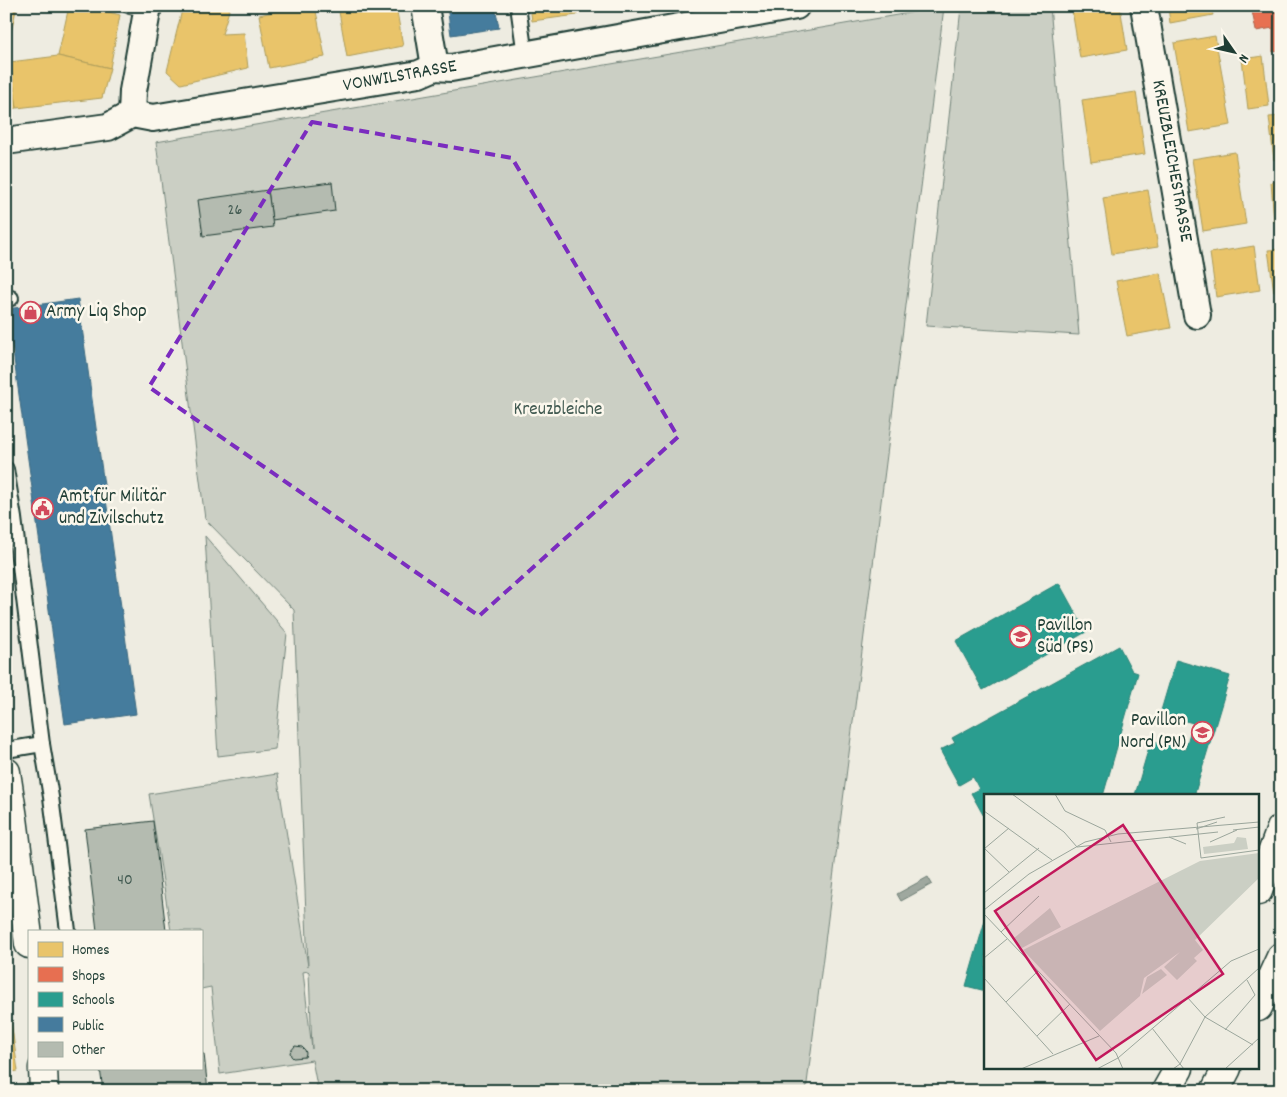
<svg xmlns="http://www.w3.org/2000/svg" width="1287" height="1097" font-family="Dekko,sans-serif">
<style>
.green{fill:#cbcfc4;stroke:#75867c;fill-rule:evenodd}
.water{fill:#9fa89f;stroke:#6c7d74}
.homes{fill:#e9c46a;stroke:#ac9c5a}
.shops{fill:#e76f51;stroke:#ab6048}
.schools{fill:#2a9d8f;stroke:#278074}
.public{fill:#457b9d;stroke:#3a687e}
.building{fill:#b4bbb0;stroke:#1f3d34}
.lines{fill:none;stroke-linecap:round;stroke-linejoin:round}
.service-casing{stroke:#1f3d34;stroke-width:18}
.minor-casing{stroke:#1f3d34;stroke-width:30}
.secondary-casing{stroke:#1f3d34;stroke-width:31}
.primary-casing{stroke:#1f3d34;stroke-width:31}
.service{stroke:#fbf7ec;stroke-width:14}
.minor{stroke:#fbf7ec;stroke-width:26}
.secondary{stroke:#fbf7ec;stroke-width:28}
.primary{stroke:#fbf7ec;stroke-width:28}
.marked{fill:none;stroke:#7b2cbf;stroke-width:4;stroke-dasharray:10 6;stroke-linejoin:round}
.labels{text-anchor:middle;dominant-baseline:central;stroke-width:5;stroke-linejoin:round;paint-order:stroke}
.number-label{font-size:16px;fill:#445c53}
.street-label{font-size:19px;fill:#1f3d34;stroke:#fbf7ec}
.poi-label{font-size:19px;fill:#1f3d34;stroke:#fbf7ec;text-anchor:start}
.park-label{font-size:19px;fill:#415a51;stroke:#fbf7ec}
.inset-road{fill:none;stroke:#9ba69c;stroke-width:1}
.view{fill:#c2185b;fill-opacity:0.15;stroke:#c2185b;stroke-width:2.5}
.inset-edge{fill:none;stroke:#1f3d34;stroke-width:2.5}
</style>
<rect width="100%" height="100%" fill="#eeece1"/>
<filter id="ink" filterUnits="userSpaceOnUse"><feTurbulence type="fractalNoise" baseFrequency=".02" numOctaves="2"/><feDisplacementMap in="SourceGraphic" scale="10" xChannelSelector="R" yChannelSelector="G"/><feConvolveMatrix kernelMatrix="1 2 1 2 8 2 1 2 1" color-interpolation-filters="sRGB"/></filter>
<g filter="url(#ink)">
<!-- green -->
<g class="green">
<polygon points="973,6 1050,6 1079,335 926,326 961,8"/>
<path d="M944,7L806,1091H318L312,1060L220,1074L211,987L201,989V931H171L149,794L277,774L308,966L294,610L205,519L156,142ZM308,971L309,972L312,1049L303,972Z"/>
<polygon points="205,536 287,633 275,749 218,756"/>
</g>
<!-- water -->
<polygon class="water" points="928,877 932,884 901,901 897,894"/>
<!-- homes -->
<g class="homes">
<polygon points="6,6 17,6 8,45 6,45"/>
<polygon points="69,6 86,6 120,15 110,68 58,56"/>
<polygon points="183,6 230,7 222,34 244,33 248,68 181,84 167,71"/>
<polygon points="301,6 315,6 325,57 269,68 259,15"/>
<polygon points="338,6 396,6 403,46 347,57"/>
<polygon points="530,6 576,6 577,15 532,21"/>
<polygon points="1092,6 1120,6 1127,50 1080,58 1072,10"/>
<polygon points="1168,6 1211,6 1213,15 1170,23"/>
<polygon points="1215,36 1231,125 1189,132 1174,43"/>
<polygon points="58,56 110,68 102,98 17,108 10,62"/>
<polygon points="1263,56 1269,106 1248,109 1242,59"/>
<polygon points="10,62 17,108 6,110 6,63"/>
<polygon points="1136,92 1145,154 1091,162 1082,100"/>
<polygon points="1281,116 1281,159 1274,160 1269,117"/>
<polygon points="1235,152 1246,224 1203,231 1192,159"/>
<polygon points="1281,181 1281,222 1274,222 1271,182"/>
<polygon points="1148,190 1158,247 1112,254 1103,198"/>
<polygon points="1254,246 1260,290 1216,297 1210,253"/>
<polygon points="1281,249 1281,291 1274,292 1268,250"/>
<polygon points="1160,273 1171,328 1127,336 1116,281"/>
<polygon points="6,985 18,1071 6,1073"/>
</g>
<!-- shops -->
<polygon class="shops" points="1251,6 1281,6 1281,51 1273,52 1273,28 1256,31"/>
<!-- schools -->
<g class="schools">
<polygon points="1059,583 1086,632 983,690 956,641"/>
<polygon points="1119,646 1132,671 1138,673 1103,796 986,796 986,820 971,793 979,789 973,777 959,785 940,750 955,743 952,738"/>
<polygon points="1176,660 1230,676 1194,796 1135,795 1151,740 1185,750 1193,723 1160,714"/>
<polygon points="986,917 986,991 966,986"/>
</g>
<!-- public -->
<g class="public">
<polygon points="447,6 495,6 499,28 451,35"/>
<polygon points="78,299 136,714 65,724 7,309"/>
</g>
<!-- building -->
<g class="building">
<polygon points="332,182 335,211 272,220 268,190"/>
<polygon points="268,190 273,227 203,236 198,200"/>
<polygon points="153,821 166,931 97,931 85,829"/>
<polygon points="295,1046 302,1047 305,1050 306,1053 305,1057 293,1058 291,1056 290,1052"/>
<polygon points="201,1054 204,1054 208,1091 103,1091 100,1068 201,1068"/>
</g>
<g class="lines">
<defs>
<g id="service">
<polyline points="130,6 148,10"/>
<polyline points="518,6 525,55"/>
<polyline points="6,299 11,298"/>
<polyline points="6,469 14,518 42,744 51,797 68,931"/>
<polyline points="6,750 42,744"/>
</g>
<g id="minor">
<polyline points="425,6 435,67"/>
<polyline points="1144,6 1197,315"/>
<polyline points="132,114 133,91 148,6"/>
<polyline points="6,141 108,127 132,114 153,118 419,74 435,67 451,68 796,6"/>
</g>
<g id="secondary">
<polyline points="6,772 13,818 29,944"/>
<polyline points="43,1068 44,1091"/>
</g>
<g id="primary">
<polyline points="1258,891 1281,829"/>
<polyline points="1258,1007 1281,957"/>
<polyline points="1166,1091 1179,1068"/>
<polyline points="1215,1091 1227,1068"/>
</g>
</defs>
<!-- service casing -->
<use href="#service" class="service-casing"/>
<!-- minor casing -->
<use href="#minor" class="minor-casing"/>
<!-- secondary casing -->
<use href="#secondary" class="secondary-casing"/>
<!-- primary casing -->
<use href="#primary" class="primary-casing"/>
<!-- service -->
<use href="#service" class="service"/>
<!-- minor -->
<use href="#minor" class="minor"/>
<!-- secondary -->
<use href="#secondary" class="secondary"/>
<!-- primary -->
<use href="#primary" class="primary"/>
</g>
</g>
<!-- marked area -->
<path class="marked" d="M312,122L512,158L678,437L479,616L149,387Z"/>
<!-- icons -->
<defs>
<symbol id="shop-ring" viewBox="-11 -11 22 22"><circle r="9.5" fill="#fbf7ec" stroke="#d1495b" stroke-width="1.5"/><path d="M-5-2.5h2.3a2.7 3.5 0 0 1 5.4 0H5L5.5 6h-11ZM-1.5-2.5h3a1.5 2.3 0 0 0-3 0Z" fill="#d1495b"/></symbol>
<symbol id="civic-ring" viewBox="-11 -11 22 22"><circle r="9.5" fill="#fbf7ec" stroke="#d1495b" stroke-width="1.5"/><path d="M-.6-6.5H3V-4.5H.6V-3L4-1V1h2V6H-6V1h2V-1L-.6-3ZM-1.2 2.5V6h2.4V2.5Z" fill="#d1495b"/></symbol>
<symbol id="school-ring" viewBox="-11 -11 22 22"><circle r="9.5" fill="#fbf7ec" stroke="#d1495b" stroke-width="1.5"/><path d="M0-5L7-2L0 1L-7-2ZM-4 1L0 2.5L4 1V4Q0 6-4 4Z" fill="#d1495b"/></symbol>
</defs>
<g fill-rule="evenodd">
<use href="#shop-ring" x="18" y="300" width="25" height="25"/>
<use href="#civic-ring" x="30" y="496" width="25" height="25"/>
<use href="#school-ring" x="1008" y="624" width="25" height="25"/>
<use href="#school-ring" x="1190" y="720" width="25" height="25"/>
</g>
<g class="labels">
<!-- number labels -->
<g class="number-label">
<text x="235" y="210">26</text>
<text x="125" y="880">40</text>
</g>
<!-- street labels -->
<g class="street-label">
<text transform="translate(400 77) rotate(-10)">VONWILSTRASSE</text>
<text transform="translate(1171 161) rotate(80)">KREUZBLEICHESTRASSE</text>
</g>
<!-- poi labels -->
<g class="poi-label">
<text x="46" y="312">Army Liq Shop</text>
<text x="59" y="497">Amt für Militär<tspan x="59" dy="22">und Zivilschutz</tspan></text>
<text x="1037" y="626">Pavillon<tspan x="1037" dy="22">Süd (PS)</tspan></text>
<text x="1186" y="721" text-anchor="end">Pavillon<tspan x="1186" dy="22">Nord (PN)</tspan></text>
</g>
<!-- park labels -->
<g class="park-label">
<text x="558" y="410">Kreuzbleiche</text>
</g>
</g>
<!-- overview -->
<g transform="translate(984 794)">
<rect width="275" height="275" fill="#eeece1"/>
<path d="M253,43L262,44L264,55L220,60L219,53L250,49ZM275,59V84L211,146L219,156L210,164L213,167L193,186L180,173L196,158L160,184L156,202L116,237L39,156L216,67ZM66,114L77,133L38,154L29,145ZM177,175L183,181L158,200L163,183Z" fill="#cbcfc4"/>
<path class="inset-road" d="M28,0L80,38L93,53M71,0L81,17L121,36L127,48M0,17L68,66M241,23L213,29L217,64L275,56M212,35L233,28M249,36L275,33M185,43L202,50M226,48L253,36M93,53L234,38M0,54L25,78M0,55L25,34M0,99L55,54M0,116L45,80L101,48L134,40L275,28M0,120L132,259L139,275M17,138L55,102M0,164L23,145M0,184L69,260M203,203L221,223L269,251M22,208L54,177M168,234L200,275M241,236L271,201L263,186M53,242L86,210M37,275L115,242M113,275L134,264L247,167L275,155M189,275L196,270L221,223L275,174M241,275L275,244"/>
<path class="view" d="M139,31L239,180L112,266L11,117Z"/>
<rect width="275" height="275" class="inset-edge"/>
</g>
<!-- margin -->
<rect width="1287" height="1097" fill="none" stroke="#fbf7ec" stroke-width="25"/>
<rect x="12" y="12" width="1262" height="1072" fill="none" stroke="#1f3d34" stroke-width="2" filter="url(#ink)"/>
<!-- legend -->
<rect x="28" y="930" width="175" height="140" fill="#fbf7ec" stroke="#a3ada2"/>
<rect x="38" y="942" width="25" height="15" fill="#e9c46a" stroke="#a3ada2"/>
<text x="72" y="954" font-size="15" fill="#1f3d34">Homes</text>
<rect x="38" y="967" width="25" height="15" fill="#e76f51" stroke="#a3ada2"/>
<text x="72" y="980" font-size="15" fill="#1f3d34">Shops</text>
<rect x="38" y="992" width="25" height="15" fill="#2a9d8f" stroke="#a3ada2"/>
<text x="72" y="1004" font-size="15" fill="#1f3d34">Schools</text>
<rect x="38" y="1017" width="25" height="15" fill="#457b9d" stroke="#a3ada2"/>
<text x="72" y="1030" font-size="15" fill="#1f3d34">Public</text>
<rect x="38" y="1042" width="25" height="15" fill="#b4bbb0" stroke="#a3ada2"/>
<text x="72" y="1054" font-size="15" fill="#1f3d34">Other</text>
<!-- north arrow -->
<g transform="translate(1234 52) rotate(124)" stroke="#fbf7ec" stroke-width="4" paint-order="stroke">
<path d="M0-4L9 19L0 12L-9 19Z" fill="#1f3d34"/>
<text y="-8" font-size="14" font-weight="bold" text-anchor="middle" fill="#1f3d34">N</text>
</g>
</svg>
